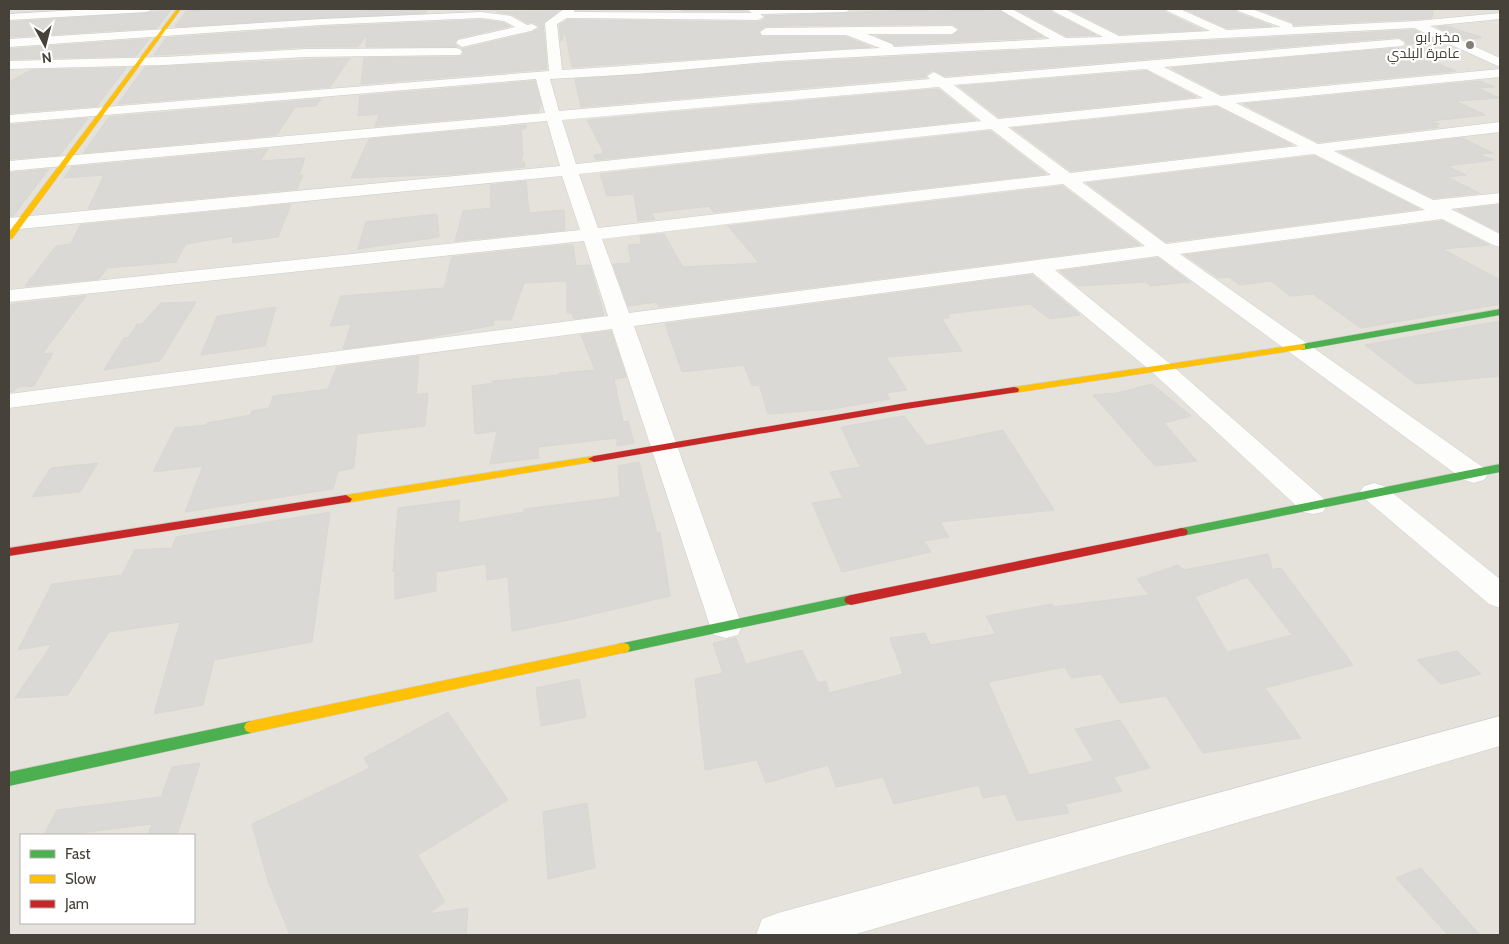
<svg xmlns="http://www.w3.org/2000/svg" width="1509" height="944" font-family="Cabin,Cairo,sans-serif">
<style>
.residential{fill:#e4e2db;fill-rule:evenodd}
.building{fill:#dad9d5;stroke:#d9d7d2;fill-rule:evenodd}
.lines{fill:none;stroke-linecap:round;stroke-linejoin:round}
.street-casing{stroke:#cfcdc9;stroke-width:1}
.fast-casing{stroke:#cfcdc4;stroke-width:1}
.slow-casing{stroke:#cfcdc4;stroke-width:1}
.jam-casing{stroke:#cfcdc4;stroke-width:1}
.street{fill:#fdfdfc;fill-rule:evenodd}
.fast{fill:#4caf50;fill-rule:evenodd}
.slow{fill:#ffc107;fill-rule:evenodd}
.jam{fill:#c62828;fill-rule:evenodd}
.poi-dot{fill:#827f78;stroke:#fff;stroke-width:2}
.labels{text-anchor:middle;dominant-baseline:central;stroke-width:4.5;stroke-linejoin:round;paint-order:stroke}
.far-poi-label{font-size:14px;fill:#464239;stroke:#fff;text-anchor:end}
</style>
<rect width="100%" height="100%" fill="#f1f0ec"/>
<!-- residential -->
<path class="residential" d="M9,9H1500V935H9ZM21,835H194V923H21Z"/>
<!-- building -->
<g class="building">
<polygon points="206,9 419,9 418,11 427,11 426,13 175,27 186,11"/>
<polygon points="682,9 749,9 747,11 682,11"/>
<polygon points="939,9 942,11 997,9 1044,37 895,45 877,36 952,36 960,29 952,24 766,26 758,32 762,37 846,37 871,47 572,67 565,31 561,42 559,25 568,20 758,22 765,19 765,16"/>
<polygon points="1016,9 1050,9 1052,13 1096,35 1066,36"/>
<polygon points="1069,9 1164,9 1166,13 1202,30 1119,34"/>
<polygon points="1184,9 1235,9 1237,13 1272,26 1227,28"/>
<polygon points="1257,9 1433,9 1432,18 1294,25 1293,22"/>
<polygon points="170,11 157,28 9,37 9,22"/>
<polygon points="558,11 543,23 547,69 361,84 364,58 460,57 464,53 462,49 531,33 540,28 533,22 527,23 512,14 496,12"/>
<polygon points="481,20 503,23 510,26 458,38 454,43 458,47 366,47 367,34 358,47 306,47 154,55 166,38 321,27"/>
<polygon points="1446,26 1481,37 1481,38 1464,39 1437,27"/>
<polygon points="1414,30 1439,42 1406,44 1406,41 1399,37 945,76 933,70 926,74 926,77 581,107 575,79 779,63"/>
<polygon points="149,39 136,56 9,59 9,49"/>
<polygon points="1398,48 1456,71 1221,94 1171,68"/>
<polygon points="350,58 330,87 118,104 145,67"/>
<polygon points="126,68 97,106 9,113 9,82 31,70"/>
<polygon points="1146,71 1196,97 999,117 959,86"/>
<polygon points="535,81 541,104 538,112 375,126 380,114 358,116 360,96"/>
<polygon points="1480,81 1495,87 1477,88 1500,98 1455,101 1486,115 1431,121 1439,124 1434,125 1439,127 1318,142 1243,104"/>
<polygon points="938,89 976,120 596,160 594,155 603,154 602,149 587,120"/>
<polygon points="321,99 316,106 295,107 277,135 83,153 109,117"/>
<polygon points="1217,107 1292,145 1071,171 1013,128"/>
<polygon points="88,118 60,155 9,159 9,125"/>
<polygon points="526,125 526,129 521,129 523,155 521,162 524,162 525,167 456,174 351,178 369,139"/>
<polygon points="990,131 1046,174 717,212 713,212 710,206 651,213 655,219 638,221 634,194 607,196 600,174"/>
<polygon points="1462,138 1493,153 1478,154 1494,160 1447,166 1466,175 1447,177 1479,193 1433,198 1341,152"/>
<polygon points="268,149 260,161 305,158 299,175 303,175 297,189 88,209 104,175 64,178 72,167"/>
<polygon points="1314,156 1419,209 1166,242 1087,183"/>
<polygon points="49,169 13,216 9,216 9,173"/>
<polygon points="526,181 529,213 564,210 565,230 455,241 463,211 491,208 490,185"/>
<polygon points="1062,186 1140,245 659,307 657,302 628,306 613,264 631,263 628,245 641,244 640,236 664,234 683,267 759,263 728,226"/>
<polygon points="291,204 278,237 232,243 233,236 186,244 176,262 107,268 99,279 25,286 56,246 71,244 80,225"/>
<polygon points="1500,205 1500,232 1457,210"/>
<polygon points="437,214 439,237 358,249 366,222"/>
<polygon points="1442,221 1489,245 1443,249 1500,280 1500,304 1361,328 1313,294 1290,296 1271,281 1240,285 1229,277 1218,278 1185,255"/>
<polygon points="565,245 573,245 576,266 590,265 604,315 574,319 572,313 567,313 567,281 524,283 511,320 493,320 494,325 420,339 343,349 351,324 330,326 341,296 444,288 452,257"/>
<polygon points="1158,258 1190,282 1150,286 1146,282 1078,286 1060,271"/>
<polygon points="1032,275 1080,315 1050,319 1030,304 947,314 950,317 942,319 962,351 886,357 907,390 886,393 890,399 832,409 768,414 759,385 752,386 744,365 682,372 665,324"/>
<polygon points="86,296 42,354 53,353 34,386 17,387 14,391 9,392 9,308 12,304"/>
<polygon points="196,302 160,361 104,370 124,338 129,337 137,324 142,324 161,303"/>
<polygon points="276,307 265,346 201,355 217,316"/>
<polygon points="1500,321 1500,376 1416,384 1365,345"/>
<polygon points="611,331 626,377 614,379 623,422 628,421 634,443 617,446 617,438 538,447 539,458 490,464 497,431 475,434 472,386 493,383 492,381 559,375 559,373 595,370 581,335"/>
<polygon points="419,356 416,395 428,393 425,426 357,434 354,468 338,471 333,489 185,512 203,466 153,472 175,428 207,425 207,423 251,415 252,411 269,408 273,396 328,389 337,367"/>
<polygon points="1152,384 1191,416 1164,423 1197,461 1155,466 1093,395 1117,393"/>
<polygon points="904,416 927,446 1003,430 1054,510 940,522 949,537 924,541 931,552 842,572 812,503 843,498 830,472 860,467 841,427"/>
<polygon points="639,462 657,533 660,532 670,596 569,620 512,631 508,577 487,580 486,564 436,572 436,591 395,599 395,571 393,572 398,508 460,500 458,523 524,512 524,509 620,497 618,466"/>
<polygon points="98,463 80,492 32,497 51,468"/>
<polygon points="330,512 312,642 214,660 203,705 154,714 180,622 109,632 68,695 15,698 52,644 18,650 52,584 122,575 135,550 172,548 176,537"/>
<path d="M1268,554L1272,568L1268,570L1281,568L1353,665L1265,688L1301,738L1203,753L1166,696L1120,703L1101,674L1071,678L1065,667L988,682L1029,775L1094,761L1075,729L1120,720L1150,768L1113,777L1122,791L1065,804L1069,813L1017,821L1006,794L983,798L979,785L894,804L883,777L836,787L828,765L766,783L757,760L705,770L695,679L723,673L713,643L736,638L746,664L802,650L818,683L826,681L829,693L903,674L890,638L925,633L930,645L996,634L986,616L1052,604L1053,607L1149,595L1137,579L1178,565L1184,570ZM1247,577L1292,635L1227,652L1195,597Z"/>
<polygon points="1457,651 1481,674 1441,684 1417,660"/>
<polygon points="579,679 586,717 541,726 536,688"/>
<polygon points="448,712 508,800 418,855 445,902 428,914 468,908 466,935 290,935 268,881 252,824 370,768 364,758"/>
<polygon points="200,763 177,835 148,835 152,824 63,835 44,835 57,810 161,797 172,767"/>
<polygon points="587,803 595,868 548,879 543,812"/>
<polygon points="1421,868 1456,908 1480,935 1448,935 1396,878"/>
</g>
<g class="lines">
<defs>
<g id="street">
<polygon points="94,9 153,9 147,12 9,20 9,14"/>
<path d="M564,9H575L574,12L752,13L749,11L751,9H852L846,12L760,14L764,17L758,20L567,18L557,24L562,70C668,64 774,53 880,48L846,35H762L760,32L766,28L952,26L958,30L952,34H867L892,44L894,47L1050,39L999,9H1012L1066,38L1103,37L1053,11L1052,9H1065L1119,36L1210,31L1167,11L1166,9H1180L1227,30L1281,27L1238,11L1237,9H1252L1292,24L1293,27L1416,21L1500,13V19L1430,26L1500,58V67L1414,28L779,61L636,74L550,79L559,111L930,79L927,76L934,72L945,78L1399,39L1405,43L1403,46L1164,67L1221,96L1500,69V77L1236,103L1318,144L1500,122V132L1334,151L1433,200L1500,193V203L1451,209L1500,234V247L1493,245L1442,219L1180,254L1484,468L1488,474L1484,480L1474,483L1464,480L1158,256L1055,270L1168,362L1323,498L1327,505L1323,512L1313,514L1303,512L1152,372L1033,273L634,326L742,626L738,635L726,638L714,635L710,626L612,329L9,408V394L608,316L584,241L9,302V290L580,230L562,176L9,230V218L560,166L547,121L9,171V161L545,113L536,79L9,123V115L549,71L545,23ZM1146,69L1203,98L998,119L954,85ZM939,87L981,121L576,164L562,120ZM1217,105L1298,146L1070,173L1008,127ZM991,129L1051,175L598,228L579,174ZM1314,154L1425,210L1166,244L1082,182ZM1063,184L1145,246L629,313L602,239Z"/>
<polygon points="481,12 511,16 527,25 532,24 538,27 531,31 462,47 456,43 458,40 515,27 504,21 481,18 321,25 9,47 9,39 321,19"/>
<polygon points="456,48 460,49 462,52 460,55 306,57 164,65 9,69 9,61 164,57 306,49"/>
<polygon points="1374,483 1384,486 1500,579 1500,608 1489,604 1364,498 1360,492 1364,486"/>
<polygon points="1500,716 1500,746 853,935 756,935 762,919 778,913"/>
</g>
<g id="fast">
<polygon points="1500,309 1500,315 1302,350 1297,347 1302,344"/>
<polygon points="1500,464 1500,472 1182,536 1178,535 1176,532 1178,529 1182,528"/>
<polygon points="851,595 856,597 858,600 856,603 623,653 618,652 616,648 618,644 623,643"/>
<polygon points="251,721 256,723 258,727 256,731 251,733 9,786 9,772"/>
</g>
<g id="slow">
<polygon points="177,9 181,9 12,239 9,239 9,232"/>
<polygon points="1302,344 1305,345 1305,349 1014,393 1009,390 1014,387"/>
<polygon points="594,456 600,459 598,461 346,503 340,499 346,495"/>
<polygon points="623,643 628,644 630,648 628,652 623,653 251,733 246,731 244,727 246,723 251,721"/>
</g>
<g id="jam">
<polygon points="1014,387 1018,388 1019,390 1018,392 906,409 594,462 588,459 594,456 906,403"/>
<polygon points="346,495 352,499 350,502 9,556 9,548"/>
<polygon points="1182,528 1186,529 1188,532 1186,535 851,605 846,603 844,600 846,597 851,595"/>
</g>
</defs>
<!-- street casing -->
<use href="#street" class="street-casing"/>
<!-- fast casing -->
<use href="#fast" class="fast-casing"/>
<!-- slow casing -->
<use href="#slow" class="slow-casing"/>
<!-- jam casing -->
<use href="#jam" class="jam-casing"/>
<!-- street -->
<use href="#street" class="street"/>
<!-- fast -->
<use href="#fast" class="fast"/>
<!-- slow -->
<use href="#slow" class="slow"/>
<!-- jam -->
<use href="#jam" class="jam"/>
</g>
<!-- markers -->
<circle class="poi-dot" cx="1470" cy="45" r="5"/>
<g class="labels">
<!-- far-poi labels -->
<g class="far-poi-label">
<text x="1460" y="37">مخبز ابو<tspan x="1460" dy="16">عامرة البلدي</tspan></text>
</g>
</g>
<!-- border -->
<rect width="1509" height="944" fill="none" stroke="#464239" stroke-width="20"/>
<!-- legend -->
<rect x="20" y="834" width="175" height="90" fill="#ffffff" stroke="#b5b3b0"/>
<rect x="30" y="850" width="25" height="8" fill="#4caf50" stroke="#b5b3b0"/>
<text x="65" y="859" font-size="15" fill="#464239">Fast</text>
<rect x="30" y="875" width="25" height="8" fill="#ffc107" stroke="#b5b3b0"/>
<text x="65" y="884" font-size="15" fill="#464239">Slow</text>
<rect x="30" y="900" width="25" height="8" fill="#c62828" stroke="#b5b3b0"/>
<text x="65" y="909" font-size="15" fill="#464239">Jam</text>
<!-- north arrow -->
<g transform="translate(45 45) rotate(173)" stroke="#ffffff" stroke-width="4" paint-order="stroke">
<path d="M0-4L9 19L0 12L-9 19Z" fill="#464239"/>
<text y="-8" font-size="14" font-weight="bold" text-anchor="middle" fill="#464239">N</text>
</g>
</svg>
